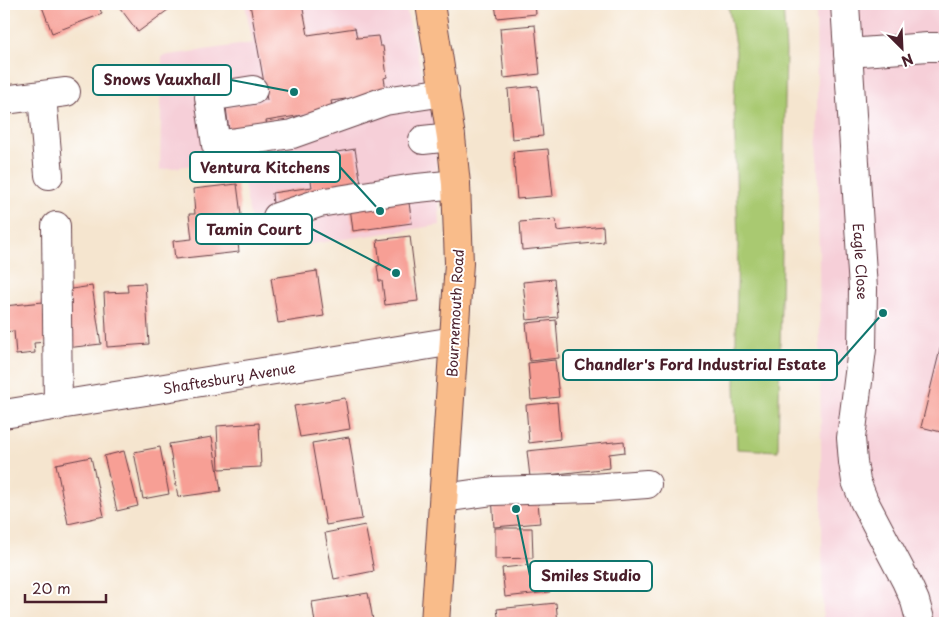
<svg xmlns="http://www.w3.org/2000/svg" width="949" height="627" font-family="'Playpen Sans',sans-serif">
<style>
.built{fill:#f6cfd8}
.green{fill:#a9c971;stroke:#7a744e}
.building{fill:#f79f95}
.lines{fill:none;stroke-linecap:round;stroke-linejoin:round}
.minor-casing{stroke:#643d44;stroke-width:30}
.major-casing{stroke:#643d44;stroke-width:30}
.minor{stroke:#fff;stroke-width:28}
.major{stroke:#f9bc8a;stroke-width:28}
.labels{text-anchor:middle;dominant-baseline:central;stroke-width:4;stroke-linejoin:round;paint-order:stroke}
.street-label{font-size:14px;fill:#4a1f2b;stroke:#fff}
.leader{fill:none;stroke:#0f766e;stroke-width:2}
.callout-dot{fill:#0f766e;stroke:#fff;stroke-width:2}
.callout{fill:#fff;stroke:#0f766e;stroke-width:2}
.callout-label{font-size:15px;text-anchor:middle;font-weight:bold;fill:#4a1f2b}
</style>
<rect width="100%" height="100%" fill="#fff"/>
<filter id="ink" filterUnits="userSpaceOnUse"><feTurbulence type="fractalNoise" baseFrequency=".02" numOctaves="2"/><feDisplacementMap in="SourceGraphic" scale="10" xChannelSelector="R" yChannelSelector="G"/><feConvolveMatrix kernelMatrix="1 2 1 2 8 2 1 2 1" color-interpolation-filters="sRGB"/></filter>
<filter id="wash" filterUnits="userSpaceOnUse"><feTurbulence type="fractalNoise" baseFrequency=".0096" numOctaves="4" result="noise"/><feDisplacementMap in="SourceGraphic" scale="20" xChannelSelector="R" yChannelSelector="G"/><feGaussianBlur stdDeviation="1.12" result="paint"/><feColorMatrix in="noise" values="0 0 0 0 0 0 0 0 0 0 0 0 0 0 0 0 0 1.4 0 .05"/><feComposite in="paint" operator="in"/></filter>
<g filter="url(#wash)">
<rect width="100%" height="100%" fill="#f5e5cf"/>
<!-- built -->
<g class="built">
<polygon points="245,4 405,4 435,127 440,225 257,252 239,158 160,170 162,56 253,43"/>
<polygon points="816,4 945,4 945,623 823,623"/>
</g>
<!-- green -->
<polygon class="green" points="728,4 783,4 786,51 778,451 737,449 735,386 738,243 734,105 736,51"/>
<g id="blocks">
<!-- building -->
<g class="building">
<polygon points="41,4 98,4 102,14 52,33"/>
<polygon points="117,4 176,4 138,32"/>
<polygon points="250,4 302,4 308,35 355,28 357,38 378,36 380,46 383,46 387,77 384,78 386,90 383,94 331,101 333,110 266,121 267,126 229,132 226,107 267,100"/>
<polygon points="495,4 535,4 536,14 497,18"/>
<polygon points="535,25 540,74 504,78 500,28"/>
<polygon points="538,86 543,136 512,139 508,89"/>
<polygon points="355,149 362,189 273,204 272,193 312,187 307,157"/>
<polygon points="548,149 553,196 517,199 513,152"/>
<polygon points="237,184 241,215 235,215 239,252 175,259 173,241 192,239 189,214 195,214 193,189"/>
<polygon points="407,190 412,223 353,231 349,199"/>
<polygon points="556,219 557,231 603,226 604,242 522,250 520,222"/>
<polygon points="410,236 418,301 385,305 382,281 379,281 377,266 380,265 377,240"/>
<polygon points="317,271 324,316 278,323 271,278"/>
<polygon points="554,279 558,317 527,320 523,282"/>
<polygon points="145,283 149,344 107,347 104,293 128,292 127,284"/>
<polygon points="92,286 101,344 66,348 58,291"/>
<polygon points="43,302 46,342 34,343 35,353 16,355 14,331 4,332 4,306"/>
<polygon points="556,320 559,358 530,361 526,323"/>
<polygon points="945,329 945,433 921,427"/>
<polygon points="555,360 559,397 531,400 528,363"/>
<polygon points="345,398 350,429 300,437 294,406"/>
<polygon points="557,402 560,439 529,443 526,405"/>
<polygon points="259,423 261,467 219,469 217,426"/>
<polygon points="212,437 221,491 178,497 169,444"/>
<polygon points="349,437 362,519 326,525 312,443"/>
<polygon points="624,441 625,452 609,454 610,468 530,477 527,451"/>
<polygon points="160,447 169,494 143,499 134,452"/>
<polygon points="124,451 138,506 117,511 104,456"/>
<polygon points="91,457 104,516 68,524 56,464"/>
<polygon points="537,492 540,523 494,527 492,495"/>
<polygon points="365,525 374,571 334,579 325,533"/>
<polygon points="495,528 532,528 533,558 495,559"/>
<polygon points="547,563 550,592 505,597 502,568"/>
<polygon points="368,593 373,620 354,623 315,623 312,602"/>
<polygon points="556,603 558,623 499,623 497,609"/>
</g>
</g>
</g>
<g filter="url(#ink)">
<use href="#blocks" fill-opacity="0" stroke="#643d44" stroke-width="1"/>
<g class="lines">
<defs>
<g id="minor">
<path id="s1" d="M845,4L863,289L862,349L851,438L853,462L856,481L864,501L906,581L915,601L921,623"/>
<polyline points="848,53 928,47 945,47"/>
<polyline points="253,90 209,97 216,145 292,134 385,101 445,92"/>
<polyline points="42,96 49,175"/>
<polyline points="4,100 66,92"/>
<polyline points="423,140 451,137"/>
<polyline points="277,217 319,203 408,189 456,184"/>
<polyline points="56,226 58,406"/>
<path id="s2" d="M4,414L454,341"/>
<polyline points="444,498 493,491 592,488 647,484"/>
</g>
<polyline id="major" points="430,4 451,137 456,184 459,263 435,623"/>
</defs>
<!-- minor casing -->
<use href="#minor" class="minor-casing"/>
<!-- major casing -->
<use href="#major" class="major-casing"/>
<!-- minor -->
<use href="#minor" class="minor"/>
<!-- major -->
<use href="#major" class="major"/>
</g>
</g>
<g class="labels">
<!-- street labels -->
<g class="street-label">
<text stroke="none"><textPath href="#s1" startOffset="258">Eagle Close</textPath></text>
<text transform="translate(455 313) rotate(-87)">Bournemouth Road</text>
<text stroke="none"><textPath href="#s2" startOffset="228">Shaftesbury Avenue</textPath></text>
</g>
</g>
<!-- callouts -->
<path class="leader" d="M294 92L231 80M380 211L340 167M396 273L312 229M883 313L837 365M516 509L530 576"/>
<g class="callout-dot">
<circle cx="294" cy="92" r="5"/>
<circle cx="380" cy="211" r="5"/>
<circle cx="396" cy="273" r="5"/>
<circle cx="883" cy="313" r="5"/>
<circle cx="516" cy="509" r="5"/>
</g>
<g class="callout">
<rect x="93" y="65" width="138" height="30" rx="5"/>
<rect x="190" y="152" width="150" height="30" rx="5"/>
<rect x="196" y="214" width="116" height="30" rx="5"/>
<rect x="563" y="350" width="274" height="30" rx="5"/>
<rect x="530" y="561" width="122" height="30" rx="5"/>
</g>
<g class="callout-label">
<text x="162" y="85">Snows Vauxhall</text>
<text x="265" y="173">Ventura Kitchens</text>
<text x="254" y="235">Tamin Court</text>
<text x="700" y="370">Chandler's Ford Industrial Estate</text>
<text x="591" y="581">Smiles Studio</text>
</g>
<!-- margin -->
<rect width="949" height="627" fill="none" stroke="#fff" stroke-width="20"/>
<!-- north arrow -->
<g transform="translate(902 48) rotate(156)" stroke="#ffffff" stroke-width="4" paint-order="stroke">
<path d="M0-4L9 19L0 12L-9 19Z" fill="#4a1f2b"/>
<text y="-8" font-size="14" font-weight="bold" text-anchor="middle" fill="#4a1f2b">N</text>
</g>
<!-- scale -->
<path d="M25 594v8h81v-8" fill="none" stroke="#4a1f2b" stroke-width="2.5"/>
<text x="32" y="594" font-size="15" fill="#4a1f2b" stroke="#ffffff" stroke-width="4" paint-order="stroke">20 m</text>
</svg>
